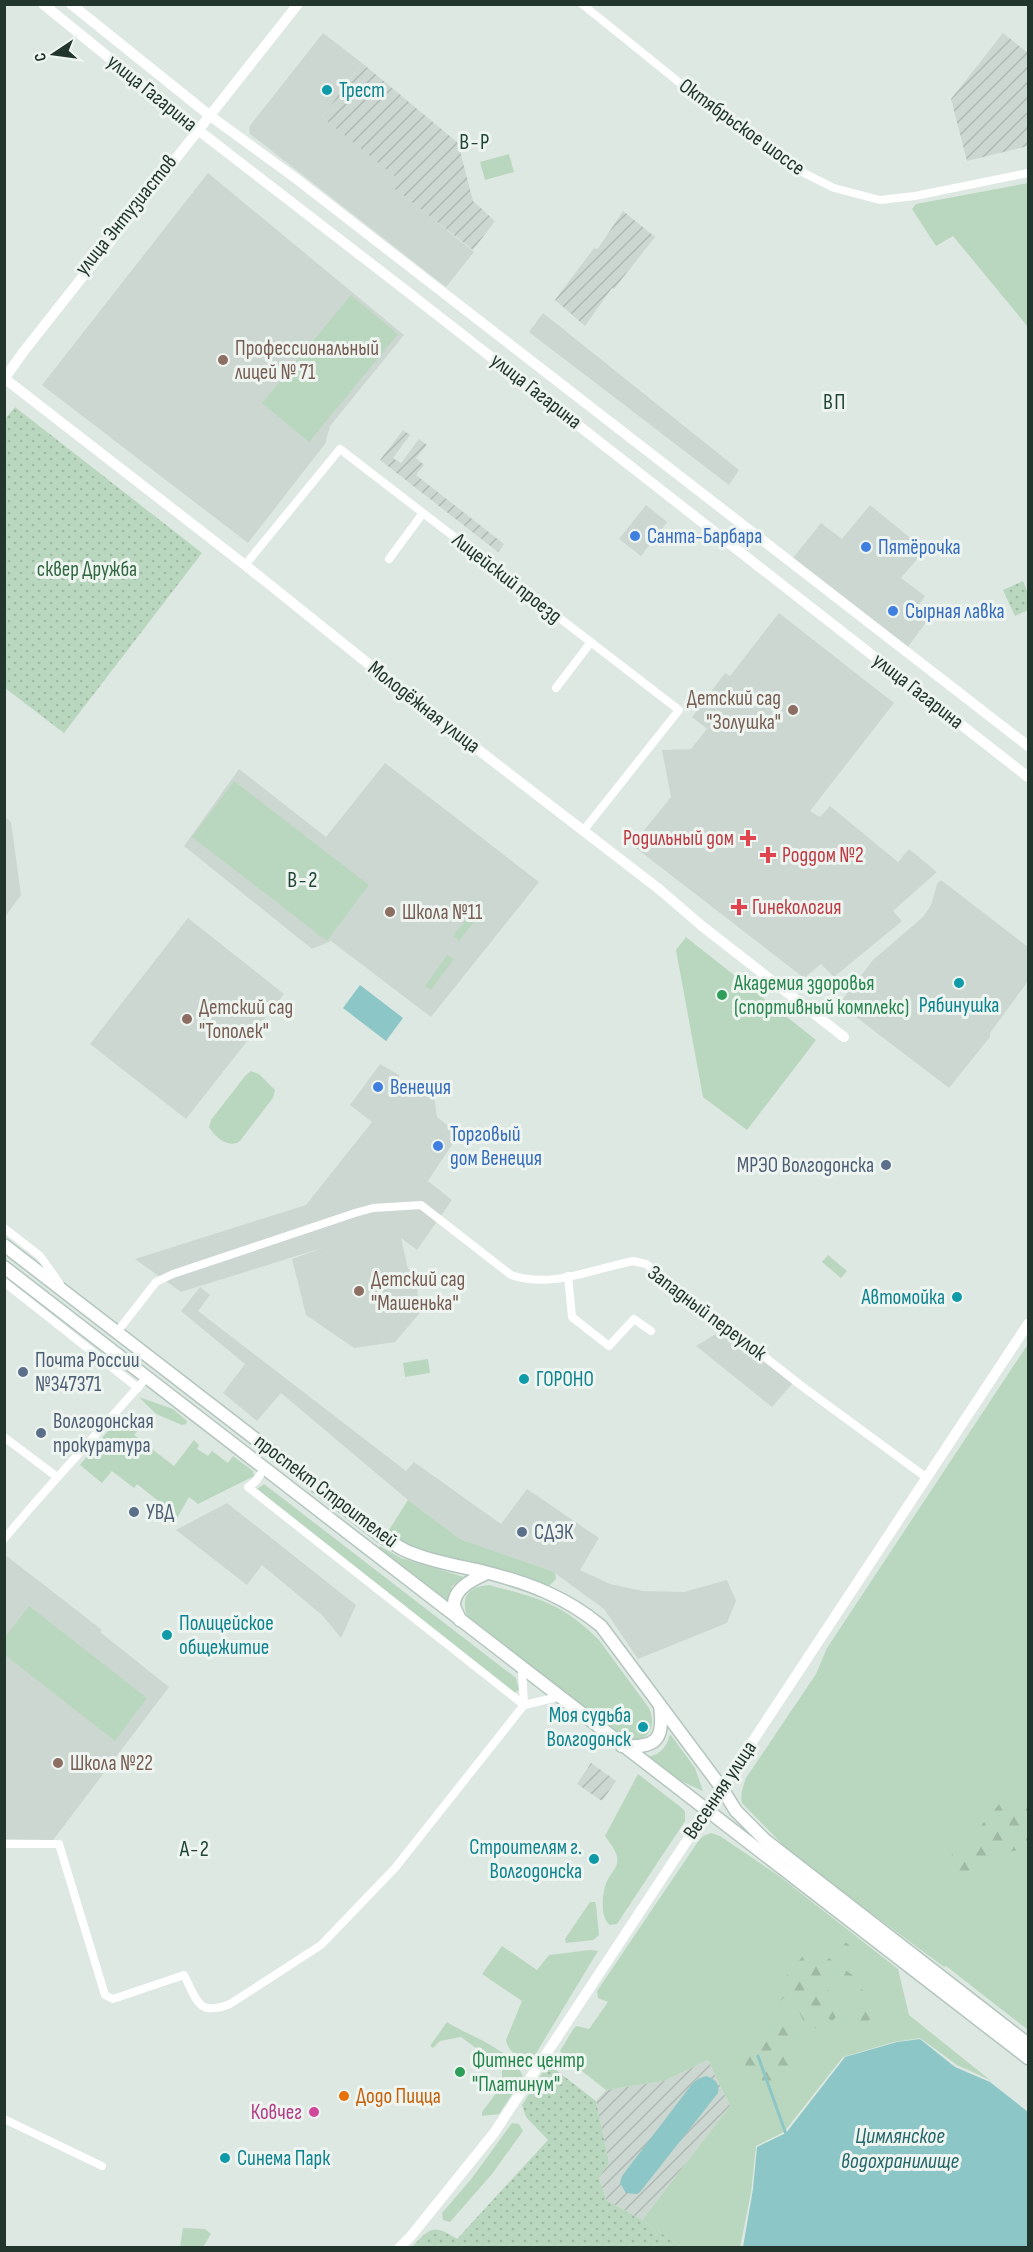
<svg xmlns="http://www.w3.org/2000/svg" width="1033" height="2252" font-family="'Sofia Sans Condensed',sans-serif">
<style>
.built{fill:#cdd7d1}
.industrial{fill:url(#industrial-furrows)}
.grass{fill:#b9d7be}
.forest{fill:url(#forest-firs)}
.park{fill:url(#park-dots)}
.water{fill:#8cc6c7}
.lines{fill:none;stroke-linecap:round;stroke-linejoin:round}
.stream{stroke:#8cc6c7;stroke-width:3}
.secondary-casing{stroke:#b3c6bd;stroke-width:15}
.minor{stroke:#fff;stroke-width:8}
.tertiary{stroke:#fff;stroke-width:10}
.secondary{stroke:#fff;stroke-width:12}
.culture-dot{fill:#0f9aa8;stroke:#eef5f1;stroke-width:2}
.education-dot{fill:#8d6e63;stroke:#eef5f1;stroke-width:2}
.shop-dot{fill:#3f7fe0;stroke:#eef5f1;stroke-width:2}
.health-dot{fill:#e0444e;stroke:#eef5f1;stroke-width:2}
.leisure-dot{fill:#2e9e5b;stroke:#eef5f1;stroke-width:2}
.service-dot{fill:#5c6f8a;stroke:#eef5f1;stroke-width:2}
.food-dot{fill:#e8710a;stroke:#eef5f1;stroke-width:2}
.hotel-dot{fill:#d1479c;stroke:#eef5f1;stroke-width:2}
.labels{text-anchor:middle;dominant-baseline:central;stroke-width:6;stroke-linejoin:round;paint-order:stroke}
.culture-label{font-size:21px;fill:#0d838f;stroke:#eef5f1;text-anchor:start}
.street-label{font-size:21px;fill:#22362e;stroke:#eef5f1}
.education-label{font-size:21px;fill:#785e54;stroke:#eef5f1;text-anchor:start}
.shop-label{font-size:21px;fill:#366cbe;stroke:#eef5f1;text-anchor:start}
.park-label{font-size:21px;fill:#31673f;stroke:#eef5f1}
.health-label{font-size:21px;fill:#be3a42;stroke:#eef5f1;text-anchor:start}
.leisure-label{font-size:21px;fill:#27864d;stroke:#eef5f1;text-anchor:start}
.service-label{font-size:21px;fill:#4e5e75;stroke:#eef5f1;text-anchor:start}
.food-label{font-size:21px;fill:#c56008;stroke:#eef5f1;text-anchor:start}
.hotel-label{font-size:21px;fill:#b23c85;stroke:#eef5f1;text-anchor:end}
.neighbourhood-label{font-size:22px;letter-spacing:1.5px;fill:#204537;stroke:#eef5f1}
.water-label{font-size:22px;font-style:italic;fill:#24676a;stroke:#eef5f1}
</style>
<defs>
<pattern id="industrial-furrows" width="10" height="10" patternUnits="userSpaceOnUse" patternTransform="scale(1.5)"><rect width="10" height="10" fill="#cdd7d1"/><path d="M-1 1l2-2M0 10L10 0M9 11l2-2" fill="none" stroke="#b0b9b4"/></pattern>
<pattern id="forest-firs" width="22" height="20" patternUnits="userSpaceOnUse" patternTransform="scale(1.5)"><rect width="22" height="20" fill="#b9d7be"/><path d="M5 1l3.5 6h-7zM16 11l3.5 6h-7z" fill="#9fb9a4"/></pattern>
<pattern id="park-dots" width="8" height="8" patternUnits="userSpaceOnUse" patternTransform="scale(1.5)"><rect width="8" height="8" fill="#b9d7be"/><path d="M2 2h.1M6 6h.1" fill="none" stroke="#9fb9a4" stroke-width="1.8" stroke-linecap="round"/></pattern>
</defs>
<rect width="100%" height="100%" fill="#dee8e2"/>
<!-- built -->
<g class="built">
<polygon points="323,33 362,63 322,117 398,178 391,185 474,252 446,287 250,134 249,128 252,123"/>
<polygon points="208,173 404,335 330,426 325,444 248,543 42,385"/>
<polygon points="543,313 739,470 729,485 529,332"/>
<polygon points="646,505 667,522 641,556 619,539"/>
<polygon points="870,505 925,550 901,578 925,596 915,611 927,621 907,648 793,558 821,523 842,539"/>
<polygon points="779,613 894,703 810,811 820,817 830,806 898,862 909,849 937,872 893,911 902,921 834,977 821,964 804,978 632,845 671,797 662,750 691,749 707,729 692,717 725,673 730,676"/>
<polygon points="385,763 539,882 431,1017 331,941 312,949 184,846 239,769 326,837"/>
<polygon points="5,817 11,822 21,895 5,917"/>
<polygon points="941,880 1028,947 1028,981 990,1033 990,1037 949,1088 839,1004 873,960 923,917 931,905 937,884"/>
<polygon points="188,918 284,994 186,1119 90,1044"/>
<polygon points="380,1064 399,1075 400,1088 432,1082 437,1117 459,1134 428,1181 452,1200 417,1250 401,1238 408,1269 415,1269 420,1313 395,1342 354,1348 306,1315 292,1259 325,1247 181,1292 135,1259 306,1205 372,1122 350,1105"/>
<polygon points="200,1287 210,1295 198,1311 406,1471 414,1462 501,1524 527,1489 599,1538 580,1570 610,1584 643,1591 684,1592 727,1580 736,1601 727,1623 638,1659 604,1609 552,1571 460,1539 408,1500 281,1393 257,1421 223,1393 245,1364 181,1311"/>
<polygon points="724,1329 793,1383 772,1407 696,1346"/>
<polygon points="227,1503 356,1605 341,1638 322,1615 262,1565 247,1585 176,1530"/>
<polygon points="4,1554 102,1630 100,1632 169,1687 53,1840 5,1839"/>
</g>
<!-- industrial -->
<g class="industrial">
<polygon points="1003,33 1028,53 1028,146 967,161 951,99"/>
<polygon points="362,63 458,143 473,201 495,221 473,250 390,185 397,178 322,117"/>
<polygon points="623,211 655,237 614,289 612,288 585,326 555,300 594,248 597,249 599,247"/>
<polygon points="403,430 410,435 393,458 401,463 419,439 427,445 416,458 424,465 416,475 504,544 498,552 380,460"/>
<polygon points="591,1763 616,1781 602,1801 577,1784"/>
<polygon points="708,2060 730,2106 642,2220 606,2200 599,2177 609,2163 596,2101 606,2090 664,2081"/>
</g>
<!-- grass -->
<g class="grass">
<polygon points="509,154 514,172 485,180 480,162"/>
<polygon points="1028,183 1028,327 953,236 936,246 912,209 916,204"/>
<polygon points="351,295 398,334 309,442 262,403"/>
<polygon points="234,781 369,885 327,941 192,837"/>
<polygon points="475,908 481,913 459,941 453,936"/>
<polygon points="686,937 816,1040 747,1130 703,1097 676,950"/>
<polygon points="447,955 454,959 431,990 425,986"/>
<path d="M251,1071L259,1074L275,1090L273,1098L239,1142C227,1148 215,1137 209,1127L211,1120L245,1076Z"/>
<polygon points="828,1255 847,1271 841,1278 822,1262"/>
<path d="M1028,1344V2030L946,1966L944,1967L794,1856L742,1803C740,1795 743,1786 746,1778L816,1674L827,1648Z"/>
<polygon points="428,1359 430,1373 405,1377 403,1363"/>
<polygon points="139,1397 173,1409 187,1421 186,1424 182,1425 156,1414"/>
<polygon points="121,1415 139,1429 134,1435 174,1466 194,1440 199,1445 197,1449 208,1456 212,1451 228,1463 233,1456 253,1471 254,1476 198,1504 189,1497 177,1518 169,1523 167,1508 137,1484 134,1488 112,1471 102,1483 80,1465"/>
<polygon points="264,1484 516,1678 519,1690 514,1693 257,1489"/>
<polygon points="408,1500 460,1539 552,1571 555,1573 556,1579 550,1585 545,1585 412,1548 387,1533"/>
<polygon points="380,1546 401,1558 464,1577 452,1586 448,1605 378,1550"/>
<path d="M489,1585C538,1598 562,1603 599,1640L649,1708C658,1728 647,1745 625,1738L467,1617C461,1597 467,1587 489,1585Z"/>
<polygon points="29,1606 147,1698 115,1741 5,1655 5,1637"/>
<path d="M670,1734L695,1768L703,1791L681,1781L649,1757C662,1753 667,1746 670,1734Z"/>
<path d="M638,1774L683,1809L685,1812V1821L617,1924L610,1925C599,1917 602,1890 608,1879C612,1872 619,1866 617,1857C616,1850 609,1842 605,1836Z"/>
<polygon points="711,1833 720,1836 779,1876 898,1969 909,2015 990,2080 957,2065 920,2038 894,2042 843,2057 784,2132 756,2146 751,2193 740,2247 682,2247 642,2220 730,2106 708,2060 664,2081 606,2090 568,2060 560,2051 574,2028 577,2026 589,2029 608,2002 598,1998 597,1991 697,1843 703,1836"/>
<polygon points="590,1902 595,1902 596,1905 599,1935 593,1940 566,1943 565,1939"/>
<path d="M502,1946L537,1970L549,1955L590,1950L598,1951L532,2060C520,2062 508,2051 506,2040L522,2001L482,1974Z"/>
<path d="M447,2022C468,2036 517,2051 523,2078L499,2114L482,2116V2112L502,2085V2067L461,2037L440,2041L433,2048L430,2046Z"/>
<polygon points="512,2123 519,2124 523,2131 492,2174 450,2222 443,2220 442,2213 472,2178"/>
<polygon points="183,2228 205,2229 211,2234 203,2247 180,2247"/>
</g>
<!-- forest -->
<g class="forest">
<path d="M1028,1793V1849C1016,1851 999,1851 989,1857C982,1861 978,1871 967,1878C958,1876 951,1874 948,1864L955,1847L973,1845C976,1826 989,1819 999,1804L1013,1806Z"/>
<polygon points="834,1934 852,1947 849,1952 857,1958 852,1966 824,1944 825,1938"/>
<polygon points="823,1954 858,1979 856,1984 865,1992 856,1995 852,1988 833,1975 836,1968 821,1957"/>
<polygon points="803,1956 827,1974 824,1978 829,1984 826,1988 838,1998 830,2007 838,2015 832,2021 824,2015 819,2026 808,2032 799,2011 783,1998 770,2014 766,2006 769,1997"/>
<polygon points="869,2004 875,2006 872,2017 862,2027 845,2027 846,2018 864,2015 863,2009"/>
<polygon points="775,2018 791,2024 792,2033 785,2052 791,2063 802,2056 817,2053 797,2074 773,2089 758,2089 749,2079 747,2072 753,2067 743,2067 736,2058 750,2048 758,2033 768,2033 770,2024"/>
</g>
<!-- park -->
<g class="park">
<polygon points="15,407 202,553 64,733 5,688 4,420"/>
<polygon points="1023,581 1028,593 1028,610 1015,616 1003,590"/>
<path d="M546,2067H552L596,2101L609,2163L599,2177L606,2200L642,2220L682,2247H412C431,2227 433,2224 457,2239L548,2140L526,2117L522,2105Z"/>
</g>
<!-- water -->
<g class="water">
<polygon points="360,985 403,1018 386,1041 343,1008"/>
<polygon points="920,2039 955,2067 990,2082 1028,2112 1028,2247 743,2247 753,2189 757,2147 786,2133 845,2057 897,2042"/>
<path d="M706,2076C715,2079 720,2083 718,2093L640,2192L637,2194L626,2193L620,2183L622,2176L692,2084L698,2079Z"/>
</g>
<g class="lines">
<!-- stream -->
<polyline class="stream" points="758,2056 786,2134"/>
<defs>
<g id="secondary">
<path d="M4,1245L381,1536C390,1541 399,1548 409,1552C433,1562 459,1566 485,1572C529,1583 566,1597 601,1626L721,1787L736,1811L765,1840L1028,2044"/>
<path d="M4,1267C344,1533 687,1795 1028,2058"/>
<path d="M460,1620C459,1616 455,1610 454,1606C453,1588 474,1579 487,1573"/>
<path d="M622,1746C655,1748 665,1741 660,1706"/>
</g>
</defs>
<!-- secondary casing -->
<use href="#secondary" class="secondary-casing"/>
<!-- minor -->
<g class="minor">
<polyline points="582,4 732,125 794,168 834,188 880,200 915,196 1028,173"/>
<polyline points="389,559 423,513"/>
<polyline points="245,565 340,449 679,710 583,831"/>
<polyline points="556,688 591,642"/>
<polyline points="4,1228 40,1256 60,1284"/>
<polyline points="568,1276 572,1317 609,1346 634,1319 651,1331"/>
<polyline points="4,1282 138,1388"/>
<path d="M117,1332L156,1282L173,1274L355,1213L373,1208L421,1205L511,1275C551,1289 593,1269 633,1261L646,1264L803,1387L927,1478"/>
<polyline points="4,1437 57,1477"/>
<polyline points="264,1469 256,1481 248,1487 524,1705"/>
<polyline points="4,1539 32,1506 147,1377"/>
<polyline points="522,1670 524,1705"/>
<path d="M4,1844H59L105,1995L113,1999L184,1975C197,2000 198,2017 230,2004L321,1945L395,1868L524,1705L558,1697"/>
<polyline points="4,2119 102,2166"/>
</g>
<!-- tertiary -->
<g class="tertiary">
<polyline points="43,4 198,130 404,289 1028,777"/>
<polyline points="71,4 209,115 294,177 1028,746"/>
<polyline points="4,378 245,565 411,698 659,889 702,926 844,1037"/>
<polyline points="4,379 24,351 298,4"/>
<polyline points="399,2248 411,2236 494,2133 1028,1324"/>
</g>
<!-- secondary -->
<use href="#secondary" class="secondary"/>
</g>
<!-- markers -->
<g class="culture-dot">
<circle cx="327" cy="90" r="6"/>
<circle cx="959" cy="983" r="6"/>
<circle cx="957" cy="1297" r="6"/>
<circle cx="524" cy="1379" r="6"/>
<circle cx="167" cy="1635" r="6"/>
<circle cx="643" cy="1727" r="6"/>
<circle cx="594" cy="1859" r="6"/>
<circle cx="225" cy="2158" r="6"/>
</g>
<g class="education-dot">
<circle cx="223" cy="360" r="6"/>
<circle cx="793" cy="710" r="6"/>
<circle cx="390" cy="912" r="6"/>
<circle cx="187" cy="1019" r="6"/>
<circle cx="359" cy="1291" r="6"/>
<circle cx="58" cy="1763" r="6"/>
</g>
<g class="shop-dot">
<circle cx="635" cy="536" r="6"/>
<circle cx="866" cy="547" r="6"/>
<circle cx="893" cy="611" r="6"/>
<circle cx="378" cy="1087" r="6"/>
<circle cx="438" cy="1146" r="6"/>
</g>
<g class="health-dot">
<path d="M745 829h6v6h6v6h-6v6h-6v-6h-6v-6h6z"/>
<path d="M765 846h6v6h6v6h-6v6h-6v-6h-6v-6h6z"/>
<path d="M736 898h6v6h6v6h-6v6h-6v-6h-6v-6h6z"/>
</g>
<g class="leisure-dot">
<circle cx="722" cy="995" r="6"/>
<circle cx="460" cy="2072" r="6"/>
</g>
<g class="service-dot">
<circle cx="886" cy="1165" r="6"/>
<circle cx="23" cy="1372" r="6"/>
<circle cx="41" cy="1433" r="6"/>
<circle cx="134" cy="1512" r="6"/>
<circle cx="522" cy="1532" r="6"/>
</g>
<circle class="food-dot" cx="344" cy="2096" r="6"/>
<circle class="hotel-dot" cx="314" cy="2112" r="6"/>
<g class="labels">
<!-- culture labels -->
<g class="culture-label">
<text x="339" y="90">Трест</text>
<text x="959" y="1005" text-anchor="middle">Рябинушка</text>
<text x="945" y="1297" text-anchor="end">Автомойка</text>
<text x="536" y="1379">ГОРОНО</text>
<text x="179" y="1623">Полицейское<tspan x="179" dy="24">общежитие</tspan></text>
<text x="631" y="1715" text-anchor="end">Моя судьба<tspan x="631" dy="24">Волгодонск</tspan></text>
<text x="582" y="1847" text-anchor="end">Строителям г.<tspan x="582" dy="24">Волгодонска</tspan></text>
<text x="237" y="2158">Синема Парк</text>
</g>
<!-- street labels -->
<g class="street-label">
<text transform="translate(152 93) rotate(39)">улица Гагарина</text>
<text transform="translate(742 127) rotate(36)">Октябрьское шоссе</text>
<text transform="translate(126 215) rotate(-51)">улица Энтузиастов</text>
<text transform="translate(536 391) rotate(38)">улица Гагарина</text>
<text transform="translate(507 578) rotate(38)">Лицейский проезд</text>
<text transform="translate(918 691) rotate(38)">улица Гагарина</text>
<text transform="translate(424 707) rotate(38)">Молодёжная улица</text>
<text transform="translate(707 1313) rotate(37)">Западный переулок</text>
<text transform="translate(326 1491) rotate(37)">проспект Строителей</text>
<text transform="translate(720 1790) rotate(-56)">Весенняя улица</text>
</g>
<!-- education labels -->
<g class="education-label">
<text x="235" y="348">Профессиональный<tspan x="235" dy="24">лицей № 71</tspan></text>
<text x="781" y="698" text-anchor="end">Детский сад<tspan x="781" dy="24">"Золушка"</tspan></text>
<text x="402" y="912">Школа №11</text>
<text x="199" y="1007">Детский сад<tspan x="199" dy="24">"Тополек"</tspan></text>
<text x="371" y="1279">Детский сад<tspan x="371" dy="24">"Машенька"</tspan></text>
<text x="70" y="1763">Школа №22</text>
</g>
<!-- shop labels -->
<g class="shop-label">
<text x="647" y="536">Санта-Барбара</text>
<text x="878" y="547">Пятёрочка</text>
<text x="905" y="611">Сырная лавка</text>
<text x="390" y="1087">Венеция</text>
<text x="450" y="1134">Торговый<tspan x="450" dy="24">дом Венеция</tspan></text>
</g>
<!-- park labels -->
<g class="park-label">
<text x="87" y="569">сквер Дружба</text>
</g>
<!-- health labels -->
<g class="health-label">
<text x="734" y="838" text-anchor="end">Родильный дом</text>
<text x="782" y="855">Роддом №2</text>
<text x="752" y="907">Гинекология</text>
</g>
<!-- leisure labels -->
<g class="leisure-label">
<text x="734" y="983">Академия здоровья<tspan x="734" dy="24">(спортивный комплекс)</tspan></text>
<text x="472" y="2060">Фитнес центр<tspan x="472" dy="24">"Платинум"</tspan></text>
</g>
<!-- service labels -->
<g class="service-label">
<text x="874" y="1165" text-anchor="end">МРЭО Волгодонска</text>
<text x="35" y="1360">Почта России<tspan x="35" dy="24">№347371</tspan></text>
<text x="53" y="1421">Волгодонская<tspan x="53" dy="24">прокуратура</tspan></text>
<text x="146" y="1512">УВД</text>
<text x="534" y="1532">СДЭК</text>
</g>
<!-- food labels -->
<g class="food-label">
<text x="356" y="2096">Додо Пицца</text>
</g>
<!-- hotel labels -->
<g class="hotel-label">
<text x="302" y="2112">Ковчег</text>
</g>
<!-- neighbourhood labels -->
<g class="neighbourhood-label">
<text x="475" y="142">В-Р</text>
<text x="835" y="402">ВП</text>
<text x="303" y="880">В-2</text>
<text x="195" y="1849">А-2</text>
</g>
<!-- water labels -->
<g class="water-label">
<text x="900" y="2136">Цимлянское<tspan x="900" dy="25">водохранилище</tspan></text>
</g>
</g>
<!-- border -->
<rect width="1033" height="2252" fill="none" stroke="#22362e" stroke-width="12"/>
<!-- north arrow -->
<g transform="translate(54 54) rotate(257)" stroke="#eef5f1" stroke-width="4.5" paint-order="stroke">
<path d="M0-4.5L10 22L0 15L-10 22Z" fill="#22362e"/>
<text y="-9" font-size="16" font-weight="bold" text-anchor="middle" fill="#22362e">С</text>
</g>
</svg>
